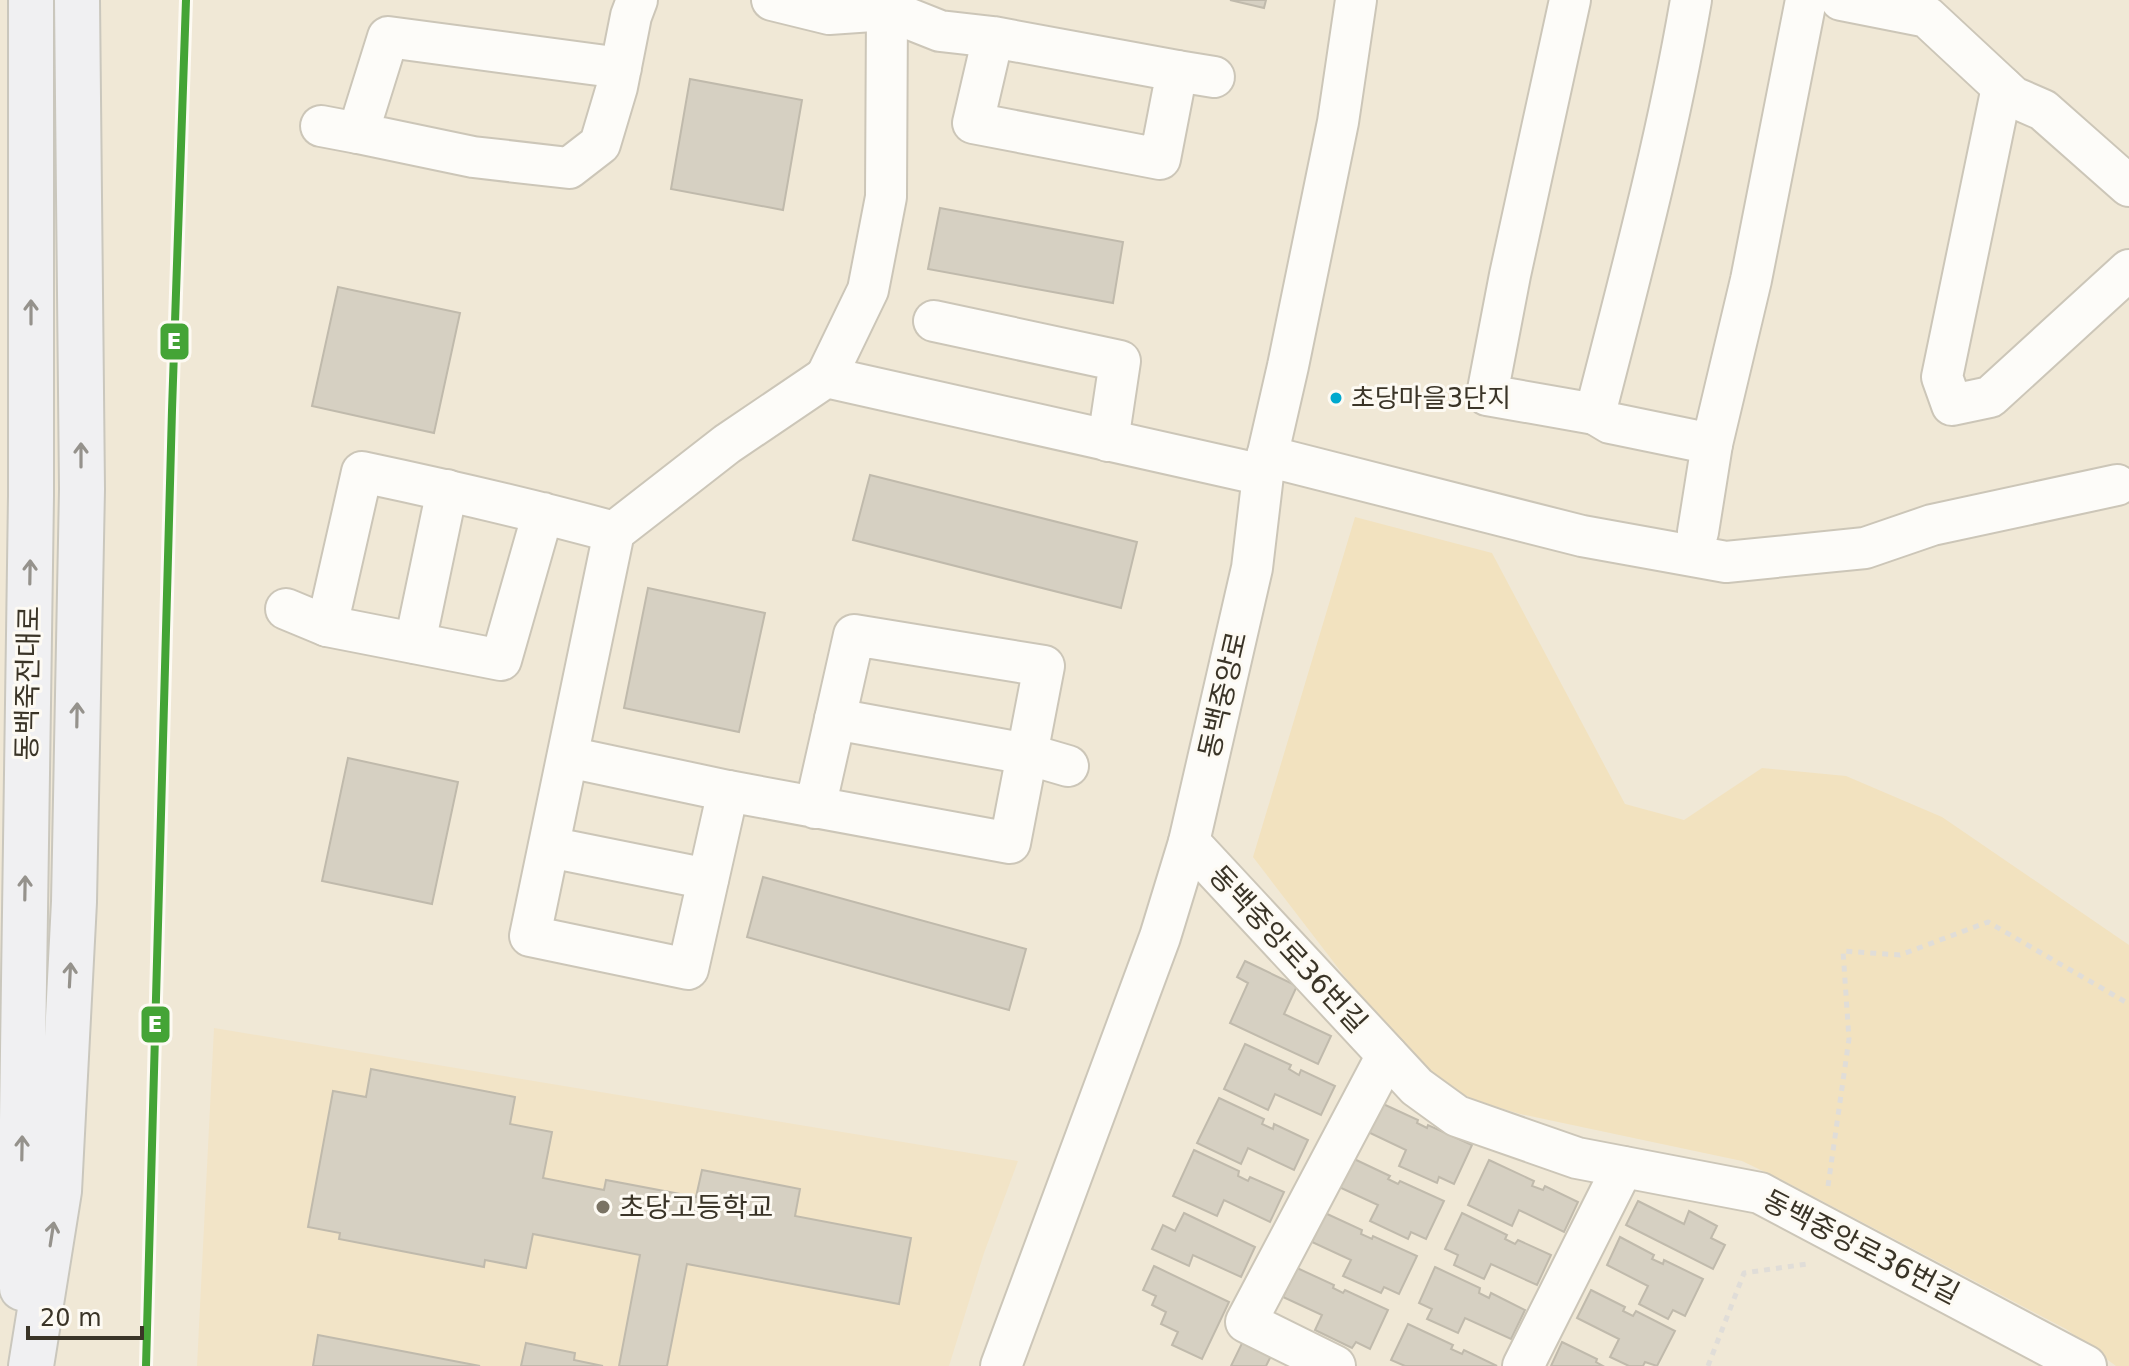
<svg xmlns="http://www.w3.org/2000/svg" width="2129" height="1366" font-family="'DejaVu Sans','Noto Sans KR',sans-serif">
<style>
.built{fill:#f2e4c7}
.green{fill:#f2e2bf}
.building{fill:#d6d0c2;stroke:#c0baac;stroke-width:2}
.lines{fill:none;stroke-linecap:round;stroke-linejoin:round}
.minor-casing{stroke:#ccc6b8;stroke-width:44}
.major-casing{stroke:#cac7bd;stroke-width:48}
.path{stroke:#e0ddd8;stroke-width:5;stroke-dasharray:6 6;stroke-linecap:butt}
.minor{stroke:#fdfcf9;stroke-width:40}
.major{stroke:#f0f0f2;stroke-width:44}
.rail-1-casing{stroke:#fdfaf3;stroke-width:14}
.rail-1{stroke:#44a436;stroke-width:8}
.oneway{stroke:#95928c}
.bus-dot{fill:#00a9ce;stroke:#fdfaf3;stroke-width:3}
.poi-dot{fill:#7a7364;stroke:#fdfaf3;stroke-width:3}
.labels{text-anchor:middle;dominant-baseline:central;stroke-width:6;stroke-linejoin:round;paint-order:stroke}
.bus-label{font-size:26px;fill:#3a3427;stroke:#fdfaf3;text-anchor:start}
.street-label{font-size:28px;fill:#3a3427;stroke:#fdfaf3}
.poi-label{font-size:28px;fill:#3a3427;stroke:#fdfaf3;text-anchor:start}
.line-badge{stroke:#fdfaf3;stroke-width:3}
.badge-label{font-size:22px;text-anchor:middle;font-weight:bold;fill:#fff}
</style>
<rect width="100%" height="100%" fill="#f0e8d6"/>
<!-- built -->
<polygon class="built" points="214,1028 1018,1161 984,1253 949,1366 197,1366"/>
<!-- green -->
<polygon class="green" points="1355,517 1492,553 1625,804 1684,820 1762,768 1846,776 1942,817 2129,945 2129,1366 2116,1366 2066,1329 1786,1182 1742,1161 1520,1114 1475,1100 1429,1077 1365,1003 1253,857"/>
<!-- building -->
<g class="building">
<polygon points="1230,0 1266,0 1264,8"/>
<polygon points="690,79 802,100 783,210 671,189"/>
<polygon points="940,208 1123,242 1113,303 928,269"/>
<polygon points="338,287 460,313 434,433 312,406"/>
<polygon points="870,475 1137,542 1121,608 853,540"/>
<polygon points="648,588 765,613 739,732 624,708"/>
<polygon points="348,758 458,782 432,904 322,881"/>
<polygon points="763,877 1026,949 1009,1010 747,937"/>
<polygon points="1245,961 1297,986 1284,1014 1331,1036 1318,1064 1230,1023 1248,983 1237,977"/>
<polygon points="1245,1044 1291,1065 1289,1069 1299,1075 1301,1070 1335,1086 1321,1115 1275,1094 1268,1110 1224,1089"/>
<polygon points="371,1069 515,1097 510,1124 552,1132 543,1178 604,1190 606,1180 696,1197 702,1170 800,1189 795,1216 911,1238 899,1304 687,1264 667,1366 619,1366 640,1255 533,1234 526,1268 485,1260 484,1267 339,1239 340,1233 308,1227 333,1091 366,1097"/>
<polygon points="1219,1098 1264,1119 1262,1124 1273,1129 1274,1124 1308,1140 1294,1170 1248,1148 1241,1164 1197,1143"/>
<polygon points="1381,1103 1418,1120 1417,1123 1427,1128 1428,1125 1472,1145 1454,1184 1439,1177 1437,1183 1399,1166 1406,1150 1368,1132"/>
<polygon points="1194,1150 1239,1171 1238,1176 1248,1181 1250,1177 1284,1192 1270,1222 1224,1200 1217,1216 1173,1196"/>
<polygon points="1352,1158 1390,1176 1388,1179 1398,1184 1400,1181 1444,1201 1426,1239 1411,1232 1408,1239 1370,1221 1378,1205 1339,1187"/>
<polygon points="1489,1160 1534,1181 1532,1186 1543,1190 1545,1186 1578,1202 1564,1232 1519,1210 1512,1226 1468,1205"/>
<polygon points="1638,1201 1684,1224 1689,1211 1717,1226 1711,1238 1725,1245 1713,1269 1626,1225"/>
<polygon points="1184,1213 1255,1247 1241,1277 1193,1255 1189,1266 1152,1249 1163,1225 1175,1231"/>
<polygon points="1325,1213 1362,1230 1361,1234 1372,1239 1373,1236 1417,1256 1399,1294 1384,1287 1381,1293 1343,1276 1351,1260 1312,1242"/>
<polygon points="1462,1213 1507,1235 1505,1239 1515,1244 1518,1240 1551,1255 1537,1285 1491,1264 1484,1279 1454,1265 1458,1255 1445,1249"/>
<polygon points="1620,1237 1654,1255 1652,1259 1663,1264 1664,1260 1703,1279 1685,1316 1673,1310 1668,1319 1639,1304 1648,1286 1607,1265"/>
<polygon points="1154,1266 1229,1302 1202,1359 1172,1345 1178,1332 1161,1324 1166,1312 1152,1305 1156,1296 1143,1290"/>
<polygon points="1435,1267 1480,1288 1479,1293 1489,1298 1491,1293 1525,1310 1511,1339 1465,1318 1458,1333 1427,1319 1432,1309 1419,1303"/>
<polygon points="1297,1268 1334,1285 1333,1288 1343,1293 1345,1290 1388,1310 1370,1349 1356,1342 1352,1348 1315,1330 1322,1315 1283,1297"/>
<polygon points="1591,1290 1625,1307 1623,1311 1633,1316 1636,1311 1675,1331 1657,1366 1645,1362 1643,1366 1629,1366 1610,1357 1619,1339 1577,1318"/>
<polygon points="1408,1324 1453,1345 1451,1349 1462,1354 1464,1350 1497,1366 1405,1366 1391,1360"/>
<polygon points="318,1335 480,1366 313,1366"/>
<polygon points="1246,1335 1275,1348 1266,1366 1231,1366"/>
<polygon points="1562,1342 1597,1359 1596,1362 1603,1366 1551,1366"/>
<polygon points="526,1343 575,1353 574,1360 603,1366 521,1366"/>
</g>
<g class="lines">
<defs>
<g id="minor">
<polyline points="772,0 829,14 887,10 940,31 993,37 1177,71 1160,159 973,123 993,37"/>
<path d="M1570,0L1510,275L1487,395L1595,414C1630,277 1667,140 1691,0"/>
<polyline points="1841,0 1927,17 2013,97 2043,110 2129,186"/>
<polyline points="621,68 388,37 358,133 473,157 569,168 600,144 617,87 631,16 637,0"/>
<polyline points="1177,71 1214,77"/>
<polyline points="2002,87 1942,377 1952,405 1990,397 2129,270"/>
<polyline points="321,126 358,133"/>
<polyline points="934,321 1120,361 1108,441"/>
<polyline points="826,377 868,290 886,197 887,10 890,0"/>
<polyline points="1595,414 1610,423 1712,444 1751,280 1806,0"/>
<polyline points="1267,456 1582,536 1726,562 1865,548 1932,525 2117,485"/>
<path d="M543,513L501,660L327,626L362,472C447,490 530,509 614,532"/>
<polyline points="1698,532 1712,444"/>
<polyline points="286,609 327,626"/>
<polyline points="415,643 447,490"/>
<polyline points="835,719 1027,754 1068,766"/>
<polyline points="568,757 728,791"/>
<polyline points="815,808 854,635 1044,666 1010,843 728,791 688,969 530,936 614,532 727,444 826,377 1263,475"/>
<polyline points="1189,842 1417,1087 1457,1116 1577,1158 1760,1193 2086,1366"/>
<polyline points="549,847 708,879"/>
<polyline points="1001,1366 1160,937 1189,842 1252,568 1263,475 1288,366 1338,122 1356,0"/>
<polyline points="1335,1366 1246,1322 1387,1055"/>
<polyline points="1523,1366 1623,1167"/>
</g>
<g id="major">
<polyline points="22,1288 21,1190 31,496 31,0"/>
<polyline points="31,1366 59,1191 74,902 82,489 77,0"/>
</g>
</defs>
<!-- minor casing -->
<use href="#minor" class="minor-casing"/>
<!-- major casing -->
<use href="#major" class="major-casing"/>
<!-- path -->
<g class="path">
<polyline points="1828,1186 1849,1039 1843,951 1900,955 1988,922 2129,1004"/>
<polyline points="1708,1366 1744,1273 1807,1264"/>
</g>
<!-- minor -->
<use href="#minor" class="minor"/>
<!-- major -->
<use href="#major" class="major"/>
<defs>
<polyline id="rail-1" points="146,1366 172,410 186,0"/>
</defs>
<!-- rail-1 casing -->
<use href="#rail-1" class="rail-1-casing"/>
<!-- rail-1 -->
<use href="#rail-1" class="rail-1"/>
</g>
<!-- one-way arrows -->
<defs><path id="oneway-shaft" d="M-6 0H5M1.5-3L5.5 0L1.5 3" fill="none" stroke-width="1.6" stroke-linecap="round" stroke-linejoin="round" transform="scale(2)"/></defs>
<g class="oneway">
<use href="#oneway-shaft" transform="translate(31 312) rotate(-90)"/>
<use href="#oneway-shaft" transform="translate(81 455) rotate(-90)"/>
<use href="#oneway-shaft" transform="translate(30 572) rotate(-89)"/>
<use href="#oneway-shaft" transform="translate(77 715) rotate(-89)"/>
<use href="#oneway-shaft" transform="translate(25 888) rotate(-89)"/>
<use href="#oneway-shaft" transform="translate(70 975) rotate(-87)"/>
<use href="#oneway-shaft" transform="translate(22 1148) rotate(-89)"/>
<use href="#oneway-shaft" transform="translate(52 1234) rotate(-81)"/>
</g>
<!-- markers -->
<circle class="bus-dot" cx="1336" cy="398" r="7"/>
<circle class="poi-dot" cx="603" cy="1207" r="8"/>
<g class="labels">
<!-- bus labels -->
<g class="bus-label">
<text x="1351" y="398">초당마을3단지</text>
</g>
<!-- street labels -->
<g class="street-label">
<text transform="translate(28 683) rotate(-89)">동백죽전대로</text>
<text transform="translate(1223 695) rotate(-77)">동백중앙로</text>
<text transform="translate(1288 949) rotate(47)">동백중앙로36번길</text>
<text transform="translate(1861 1247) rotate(27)">동백중앙로36번길</text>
</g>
<!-- poi labels -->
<g class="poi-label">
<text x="619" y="1207">초당고등학교</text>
</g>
</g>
<g class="line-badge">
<rect x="159" y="322" width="31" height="39" rx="8" fill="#44a436"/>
<rect x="140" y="1005" width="31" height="39" rx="8" fill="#44a436"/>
</g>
<g class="badge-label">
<text x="174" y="349">E</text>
<text x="155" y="1032">E</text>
</g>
<!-- scale -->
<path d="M28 1326v12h114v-12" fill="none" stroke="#3a3427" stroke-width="4"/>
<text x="40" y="1326" font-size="24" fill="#3a3427" stroke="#fdfaf3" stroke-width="6" paint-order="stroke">20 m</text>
</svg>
